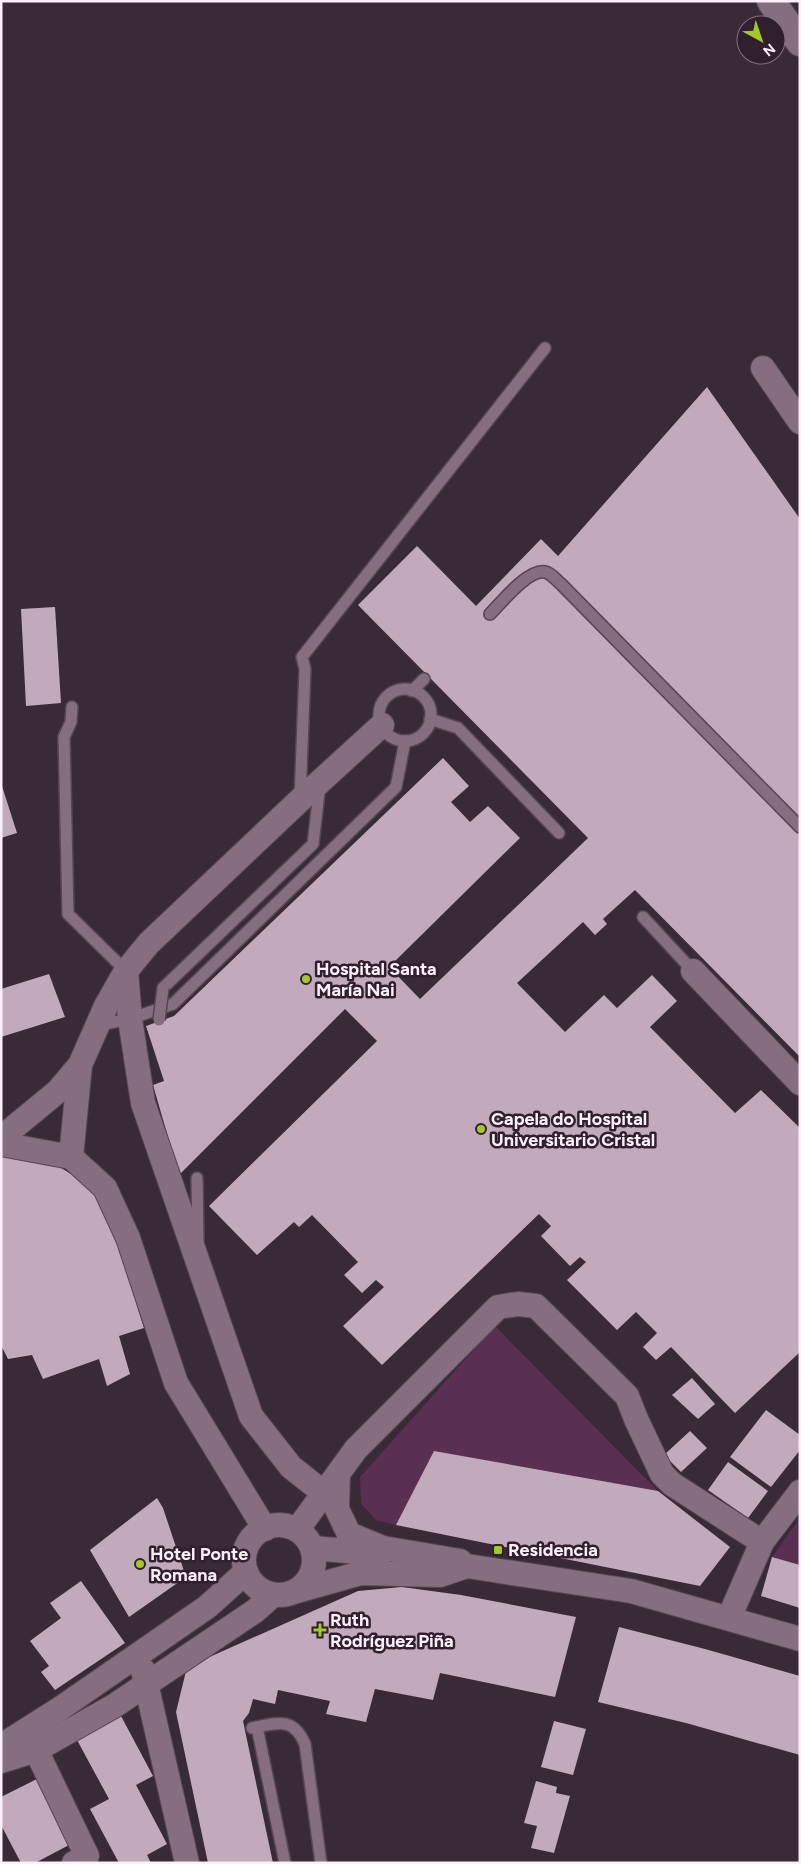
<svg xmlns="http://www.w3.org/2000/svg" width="801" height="1864" font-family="Figtree,sans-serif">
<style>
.green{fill:#592f52}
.building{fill:#c1aabc}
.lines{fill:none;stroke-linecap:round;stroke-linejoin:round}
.lane-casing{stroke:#564653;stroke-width:14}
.street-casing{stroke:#564653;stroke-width:26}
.secondary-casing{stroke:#564653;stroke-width:30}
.lane{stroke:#846e7f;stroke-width:11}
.street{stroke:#846e7f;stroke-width:24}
.secondary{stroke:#846e7f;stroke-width:28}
.lane-bridge-casing{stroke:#564653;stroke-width:14;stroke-linecap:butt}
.lane-bridge{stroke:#846e7f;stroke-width:11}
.poi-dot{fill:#a2c927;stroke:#301f2d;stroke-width:2}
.labels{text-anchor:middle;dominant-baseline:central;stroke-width:5;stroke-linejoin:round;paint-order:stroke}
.poi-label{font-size:18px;font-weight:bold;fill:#fceff9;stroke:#301f2d;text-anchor:start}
</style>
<rect width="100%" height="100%" fill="#3a2937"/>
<!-- green -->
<g class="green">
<polygon points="495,1326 658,1491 396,1525 376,1520 361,1504 360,1477"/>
<polygon points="800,1518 800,1565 772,1557"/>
</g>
<!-- building -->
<g class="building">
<polygon points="707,387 800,519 800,1057 635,890 603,919 607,924 595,935 583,922 517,983 565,1032 604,995 617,1008 652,975 677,1001 650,1027 735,1113 761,1090 800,1128 800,1352 735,1413 671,1347 656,1360 643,1347 657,1333 636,1312 617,1330 567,1280 586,1262 580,1257 570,1266 541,1236 551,1226 539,1214 382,1365 343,1326 384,1287 376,1280 362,1293 344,1275 358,1262 312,1215 299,1227 294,1222 257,1255 209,1206 377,1041 345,1009 179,1175 153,1085 164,1081 146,1026 174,1016 443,758 469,786 451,802 470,822 488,806 520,838 389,967 420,999 588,838 358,605 417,546 476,606 541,539 558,556"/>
<polygon points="55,607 61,703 26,706 21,609"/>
<polygon points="1,783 17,833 1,838"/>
<polygon points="49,974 65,1017 1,1037 1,989"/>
<polygon points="1,1153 50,1161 87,1184 106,1207 144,1328 119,1336 130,1374 107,1386 99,1359 43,1379 32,1355 8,1359 1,1345"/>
<polygon points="692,1378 715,1404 698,1419 672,1395"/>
<polygon points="766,1410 800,1435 800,1450 771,1487 730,1457"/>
<polygon points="690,1431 707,1448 681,1472 664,1455"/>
<polygon points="434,1451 658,1491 730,1547 700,1586 396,1525"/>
<polygon points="728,1462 768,1491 748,1518 708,1490"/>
<polygon points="157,1498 163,1508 186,1577 129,1617 90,1550"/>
<polygon points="772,1557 800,1565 800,1608 761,1596"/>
<polygon points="81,1581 125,1643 55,1690 41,1672 49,1666 30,1641 61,1618 50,1603"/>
<polygon points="402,1587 461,1595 576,1617 555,1697 440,1673 433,1700 375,1689 366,1722 326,1714 330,1701 278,1690 275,1704 253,1699 249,1713 243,1721 273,1863 208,1863 176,1712 187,1667 358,1591"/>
<polygon points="619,1627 705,1649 800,1676 800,1755 686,1723 598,1702"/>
<polygon points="121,1716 153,1776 136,1785 167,1844 147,1855 151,1863 119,1863 90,1809 109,1799 77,1740"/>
<polygon points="554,1721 586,1729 573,1775 541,1767"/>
<polygon points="37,1779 69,1845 35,1863 21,1863 1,1825 1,1797"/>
<polygon points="536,1781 557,1787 556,1793 570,1796 554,1853 531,1848 537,1826 524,1823"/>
</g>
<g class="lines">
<defs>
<g id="lane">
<path d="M490,614C502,602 528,569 545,572C551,573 556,580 561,584L800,827"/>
<circle cx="405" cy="715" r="26"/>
<polyline points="412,691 424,679"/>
<polyline points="72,707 71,722 64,737 68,914 126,971"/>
<polyline points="430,719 458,728 559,833"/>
<polyline points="300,799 305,669 302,657 545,348"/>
<polyline points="643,917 693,971"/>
<polyline points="163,988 313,844 320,784"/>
<polyline points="99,1025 130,1019 173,1004 396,787 405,741"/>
<polyline points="197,1178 198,1240"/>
<polyline points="257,1727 285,1863"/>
<path d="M252,1728C277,1723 293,1716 305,1744L321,1863"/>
</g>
<g id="street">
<polyline points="763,368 800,422"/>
<polyline points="126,971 130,1019 143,1103 251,1416 291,1467 324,1493"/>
<polyline points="693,971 800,1083"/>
<polyline points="1,1138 58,1091 80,1065 106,1006 126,971 149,943 300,800 382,725"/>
<polyline points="1,1144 71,1157 105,1188 128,1238 176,1383 265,1529"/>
<polyline points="71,1157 80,1065"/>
<polyline points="338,1474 337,1509 349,1534 383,1548 460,1561"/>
<circle cx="279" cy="1560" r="35"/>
<polyline points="297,1530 356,1449 498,1307 518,1304 536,1306 627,1396 636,1419 662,1474 672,1484 762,1542"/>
<polyline points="313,1548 380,1554"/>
<polyline points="297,1591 361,1573 440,1575 467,1566 631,1591 800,1639"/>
<polyline points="729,1618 762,1542 800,1492"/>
<polyline points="143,1670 187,1863"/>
<polyline points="1,1746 58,1710 207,1607 246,1572"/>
<polyline points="36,1750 87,1856 74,1863"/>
<polyline points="1,1761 36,1750 114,1706 255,1611 273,1595"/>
</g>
<polyline id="secondary" points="771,1 800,42"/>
</defs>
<!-- lane casing -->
<use href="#lane" class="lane-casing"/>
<!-- street casing -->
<use href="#street" class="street-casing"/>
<!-- secondary casing -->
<use href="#secondary" class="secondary-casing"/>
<!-- lane -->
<use href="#lane" class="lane"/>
<!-- street -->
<use href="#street" class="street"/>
<!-- secondary -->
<use href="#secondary" class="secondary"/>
<defs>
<polyline id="lane-bridge" points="159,1020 163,988"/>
</defs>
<!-- lane-bridge casing -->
<use href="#lane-bridge" class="lane-bridge-casing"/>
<!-- lane-bridge -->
<use href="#lane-bridge" class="lane-bridge"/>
</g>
<!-- markers -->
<g class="poi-dot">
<circle cx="306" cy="979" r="5"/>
<circle cx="481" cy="1129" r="5"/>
<rect x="493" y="1545" width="10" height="10" rx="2.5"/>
<circle cx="140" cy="1564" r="5"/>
<path d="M317.5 1622.5h5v5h5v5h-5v5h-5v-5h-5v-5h5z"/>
</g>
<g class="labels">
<!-- poi labels -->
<g class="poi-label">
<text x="316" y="969">Hospital Santa<tspan x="316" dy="21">María Nai</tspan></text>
<text x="491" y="1119">Capela do Hospital<tspan x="491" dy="21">Universitario Cristal</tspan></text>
<text x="508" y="1550">Residencia</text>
<text x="150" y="1554">Hotel Ponte<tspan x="150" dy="21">Romana</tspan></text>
<text x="330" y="1620">Ruth<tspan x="330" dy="21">Rodríguez Piña</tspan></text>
</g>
</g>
<!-- border -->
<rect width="801" height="1864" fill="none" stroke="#fceff9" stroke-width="5"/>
<!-- north arrow -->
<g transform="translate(761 40) rotate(140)"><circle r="24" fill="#301f2d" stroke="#82727f"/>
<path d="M0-4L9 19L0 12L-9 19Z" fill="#a2c927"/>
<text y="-8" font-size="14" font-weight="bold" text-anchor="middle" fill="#fceff9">N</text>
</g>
</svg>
